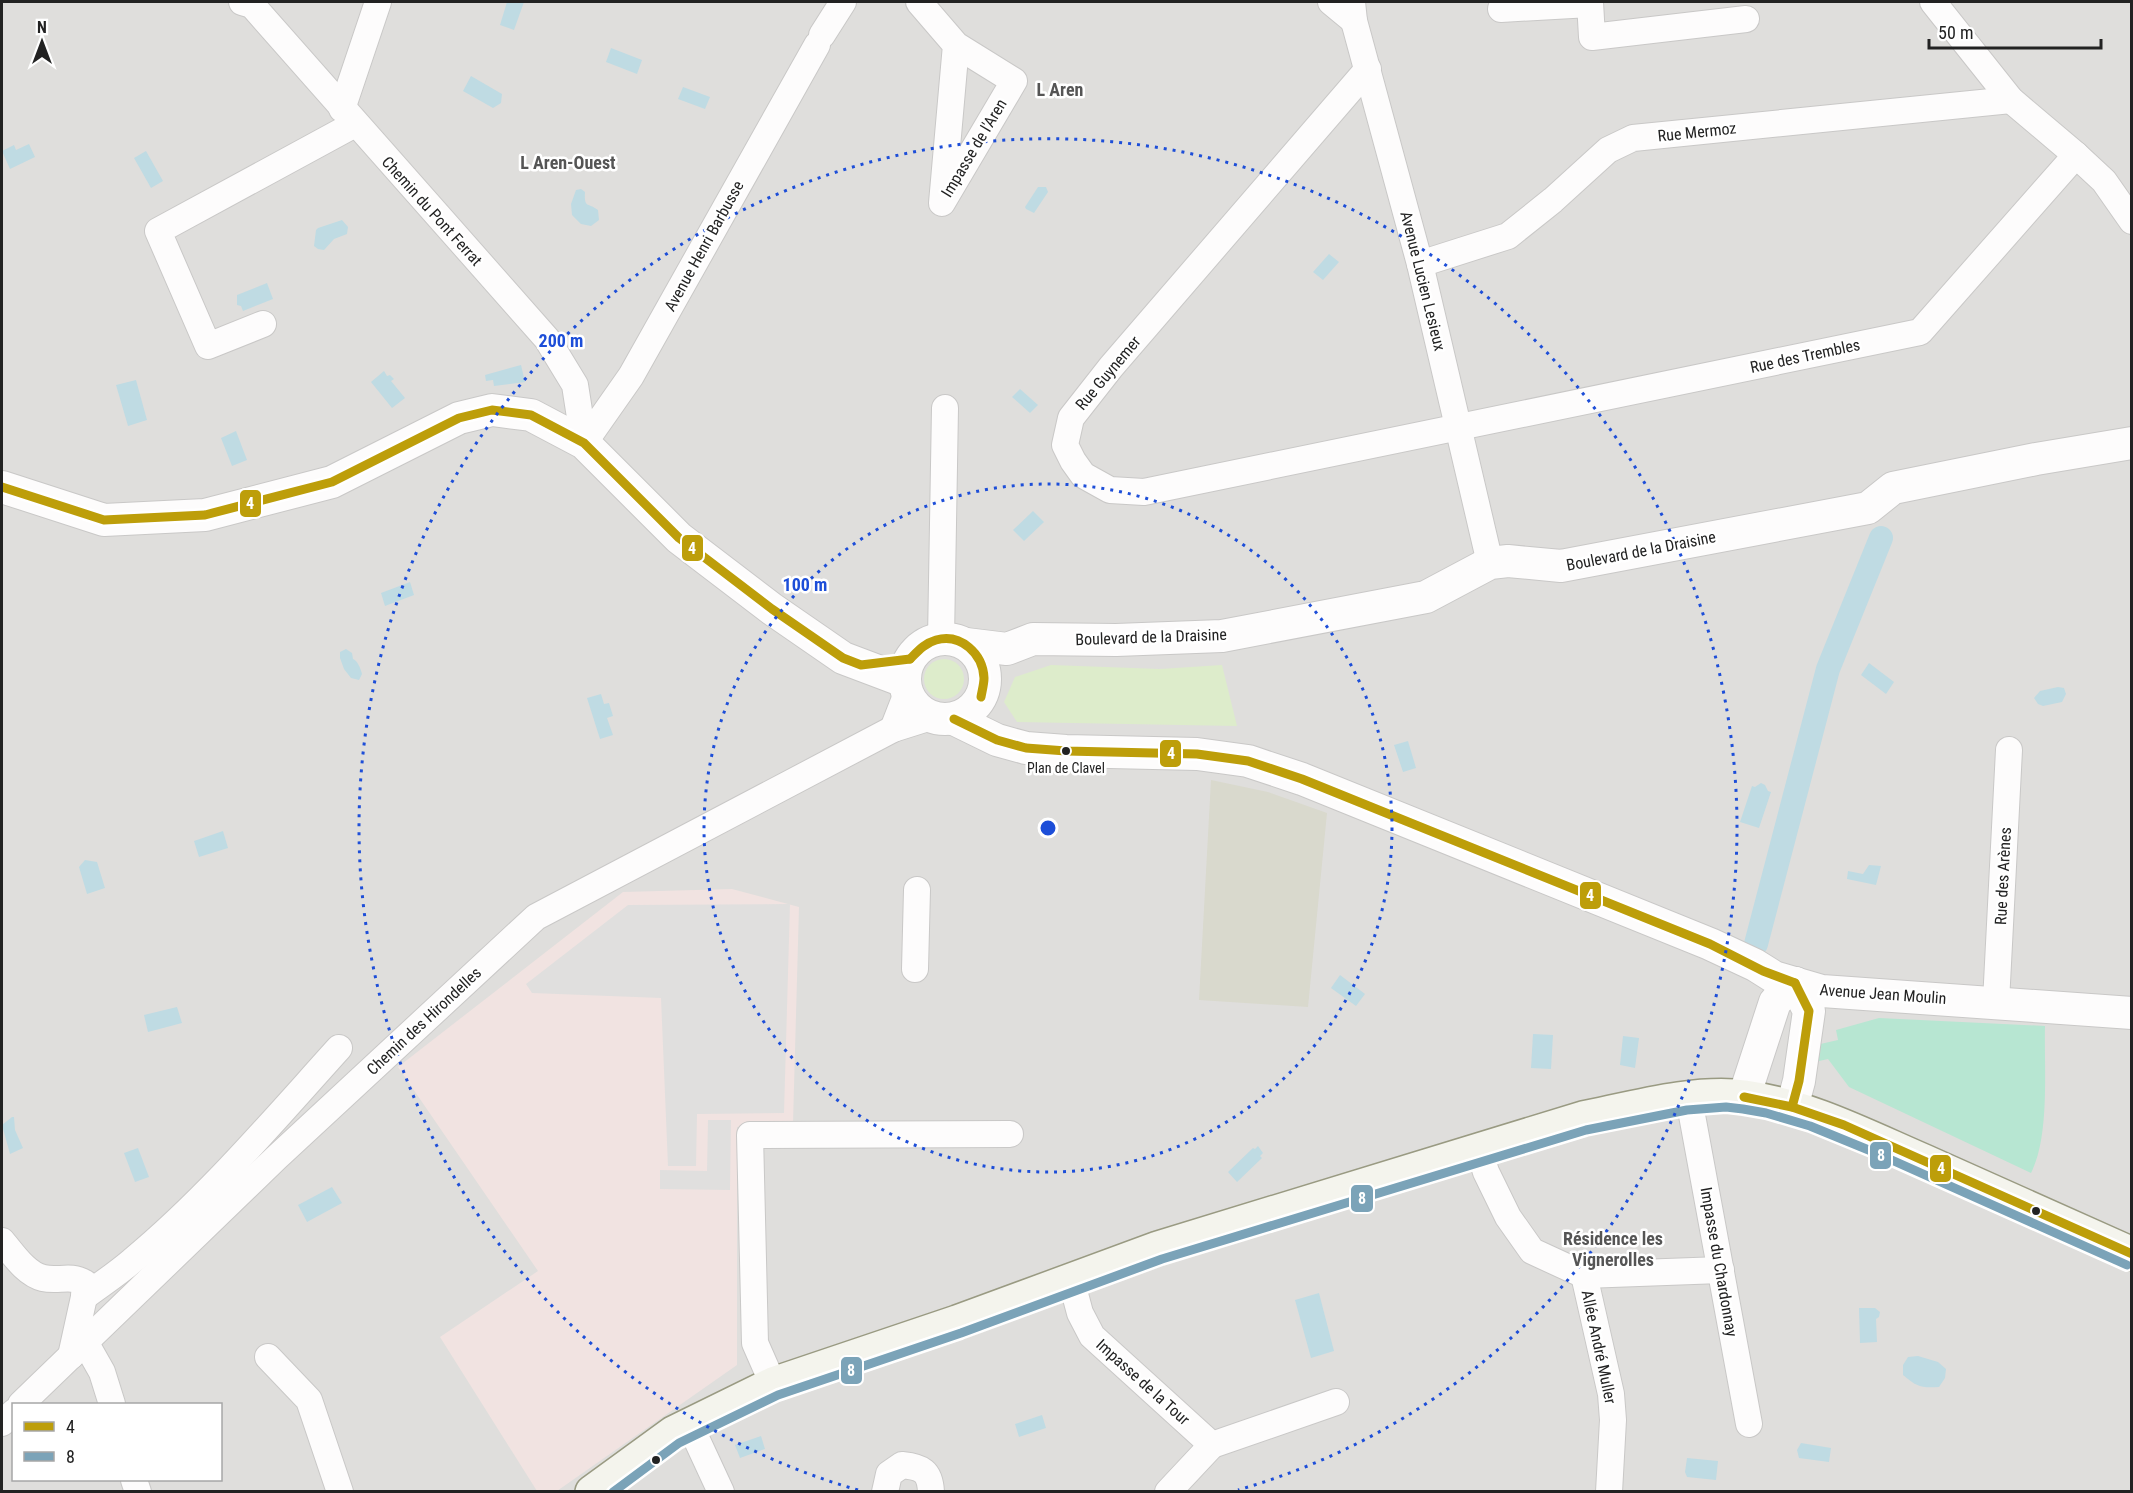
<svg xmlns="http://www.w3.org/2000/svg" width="2133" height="1493" font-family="'Roboto Condensed',sans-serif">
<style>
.residential{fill:#dfdedc;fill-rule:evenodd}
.commercial{fill:#f1e3e1}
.construction{fill:#d9d9cd}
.grass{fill:#ddeccb}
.pitch{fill:#b7e6d2}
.parking{fill:#e0dfde}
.water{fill:#bfdbe3}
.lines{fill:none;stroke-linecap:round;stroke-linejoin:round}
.canal{stroke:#bfdbe3;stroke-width:24}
.minor-casing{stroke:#c9c8c7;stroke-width:28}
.tertiary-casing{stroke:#c9c8c7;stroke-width:34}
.secondary-casing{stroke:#999a82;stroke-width:36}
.minor{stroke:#fdfcfc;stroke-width:26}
.tertiary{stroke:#fdfcfc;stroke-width:32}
.secondary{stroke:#f4f4ed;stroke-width:33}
.bus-1-casing{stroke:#fff;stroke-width:14}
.bus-2-casing{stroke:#fff;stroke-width:14}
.bus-1{stroke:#bd9e0a;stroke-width:9}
.bus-2{stroke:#7ba3b8;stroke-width:9}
.ring{fill:none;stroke:#1d4ed8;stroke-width:3;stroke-dasharray:3 6}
.bus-dot{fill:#222;stroke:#fff;stroke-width:2}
.labels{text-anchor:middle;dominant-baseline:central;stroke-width:5;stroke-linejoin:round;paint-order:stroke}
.bus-label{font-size:14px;fill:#222;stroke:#fff}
.street-label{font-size:16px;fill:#222;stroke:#fff}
.neighbourhood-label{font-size:18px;font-weight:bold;fill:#555;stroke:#fff}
.centre{fill:#1d4ed8;stroke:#fff;stroke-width:3}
.ring-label{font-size:18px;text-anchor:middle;font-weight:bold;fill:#1d4ed8;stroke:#fff;stroke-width:5;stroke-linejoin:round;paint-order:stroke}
.line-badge{stroke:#fff;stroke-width:2}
.badge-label{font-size:16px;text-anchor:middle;font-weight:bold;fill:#fff}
</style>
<rect width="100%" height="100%" fill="#f0eeeb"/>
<!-- residential -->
<path class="residential" d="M2,2H2131V1491L2,1492ZM14,1404H220V1480H14Z"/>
<!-- commercial -->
<polygon class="commercial" points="732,889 799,907 793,1123 737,1127 737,1365 557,1491 537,1491 440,1337 538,1271 398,1067 623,892"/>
<!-- construction -->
<polygon class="construction" points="1211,780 1268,792 1327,813 1308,1007 1199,1000"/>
<!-- grass -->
<g class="grass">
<circle cx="944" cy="679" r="20"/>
<polygon points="1051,665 1160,669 1222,665 1237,726 1017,722 1004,702 1015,677"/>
</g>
<!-- pitch -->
<path class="pitch" d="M1879,1018L2045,1026C2044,1068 2050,1136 2031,1173L1849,1087L1828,1059L1819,1061L1816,1045L1838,1040L1836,1030Z"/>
<!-- parking -->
<g class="parking">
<polygon points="790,904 784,1113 697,1114 696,1166 668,1166 661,998 532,993 526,984 628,905"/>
<polygon points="708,1120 731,1120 730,1190 660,1189 660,1170 707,1171"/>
</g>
<!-- water -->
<g class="water">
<polygon points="507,2 524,2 514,30 500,25"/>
<polygon points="611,48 642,60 637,74 606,62"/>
<polygon points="471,76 502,94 501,103 493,108 463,91"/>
<polygon points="683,87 710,97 705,109 678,99"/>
<polygon points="29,144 35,157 10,169 2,151 14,145 16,150"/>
<polygon points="146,151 163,181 151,188 134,158"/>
<polygon points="1038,187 1046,187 1048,192 1034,213 1026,209 1025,207"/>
<path d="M581,189L585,192C584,209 588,202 598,210L599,220L591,226L581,224L572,215L571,204L576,190Z"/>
<polygon points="342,220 348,227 347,234 334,239 324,250 318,249 314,246 316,230 318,228"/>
<polygon points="1329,254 1339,262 1323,280 1313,272"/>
<polygon points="267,283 273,299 243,311 241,306 237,305 237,295"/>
<polygon points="521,365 525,382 494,386 493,380 486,381 485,375"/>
<polygon points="384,371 387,376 390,375 394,379 391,381 405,398 392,408 371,382"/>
<polygon points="136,380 147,420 128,426 116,385"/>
<polygon points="1020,389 1038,405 1030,413 1012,397"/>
<polygon points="236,431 247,460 232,466 221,438"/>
<polygon points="1033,511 1044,522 1024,541 1013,530"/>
<polygon points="410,582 414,595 385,606 381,593"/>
<path d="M346,649L352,653L353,659C357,660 361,669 362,674L359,680L351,678L344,669L340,658V652Z"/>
<polygon points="1869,663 1894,682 1886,694 1861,675"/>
<polygon points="2058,687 2064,688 2066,694 2062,702 2043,706 2038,704 2034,698 2040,691"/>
<polygon points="601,694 604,704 609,703 613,716 607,718 613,735 600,739 587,698"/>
<polygon points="1408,741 1416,768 1403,772 1394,745"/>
<polygon points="1761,783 1765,785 1768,791 1771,792 1759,828 1740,822 1752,786 1755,787"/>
<polygon points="223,831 228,848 199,857 194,841"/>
<polygon points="85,860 97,862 105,888 87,894 79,867"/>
<polygon points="1869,865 1881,866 1876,885 1847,879 1848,871 1863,874"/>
<polygon points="1340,975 1365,994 1356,1006 1331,988"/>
<polygon points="177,1007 182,1023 148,1032 144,1015"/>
<polygon points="1533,1034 1553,1035 1551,1069 1531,1068"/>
<polygon points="1623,1036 1639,1038 1635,1068 1620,1065"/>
<polygon points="12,1117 14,1117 15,1130 23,1148 10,1154 2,1125"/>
<polygon points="1258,1146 1263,1153 1260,1156 1262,1158 1237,1182 1228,1172 1253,1148 1255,1149"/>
<polygon points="138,1148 149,1177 135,1182 124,1153"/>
<polygon points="332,1187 342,1203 307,1222 298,1205"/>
<polygon points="1319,1293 1334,1351 1311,1358 1295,1300"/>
<polygon points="1859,1308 1875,1308 1880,1312 1879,1317 1876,1319 1877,1342 1860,1343"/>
<path d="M1918,1356L1938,1362L1946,1369L1945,1378L1939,1387C1921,1388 1917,1387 1903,1375V1365L1908,1357Z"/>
<polygon points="1042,1415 1046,1428 1019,1437 1015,1424"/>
<polygon points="761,1436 765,1449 740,1458 735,1445"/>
<polygon points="1801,1443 1831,1448 1829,1462 1799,1458 1797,1450"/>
<polygon points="1687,1458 1718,1461 1716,1480 1687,1477 1685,1472"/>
</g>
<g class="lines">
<!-- canal -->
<polyline class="canal" points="1756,944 1828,669 1881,538"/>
<defs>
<g id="minor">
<polyline points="242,2 252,5 547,339 575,385 584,443"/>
<polyline points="919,2 956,45 1014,81 942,203 956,45"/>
<polyline points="1331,2 1354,21"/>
<polyline points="1352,2 1354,21 1420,264 1490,563"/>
<polyline points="1590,2 1592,37 1746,19"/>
<polyline points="1933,2 2011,100 2076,155 2104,181 2132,221"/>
<polyline points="1501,9 1590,4"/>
<polyline points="822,35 843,2"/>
<polyline points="1368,69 1111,367 1071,418 1065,445 1073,461 1083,475 1110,490 1144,492 1920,332 2076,155"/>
<polyline points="342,109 378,2"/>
<polyline points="1420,264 1508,236 1553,200 1608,150 1633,138 2011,100"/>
<polyline points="263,324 208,346 158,231 355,124"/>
<polyline points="584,443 631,376 817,45"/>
<polyline points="941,639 945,408"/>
<polyline points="893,729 907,693"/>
<polyline points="915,969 917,890"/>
<polyline points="1996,1002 2009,750"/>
<polyline points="1689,1099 1749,1424"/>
<polyline points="1479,1150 1486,1172 1508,1217 1532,1251 1584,1275 1721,1270"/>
<path d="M2,1241C13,1254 26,1274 43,1278C59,1282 69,1274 85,1283L84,1297L71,1356"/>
<polyline points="1584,1275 1611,1394 1613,1420 1609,1492"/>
<polyline points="1071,1279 1080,1313 1092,1336 1212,1445 1336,1402"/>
<path d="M84,1297C100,1285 117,1274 132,1261C207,1199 273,1121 339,1048"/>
<polyline points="85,1342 102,1372 112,1404"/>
<polyline points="268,1357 309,1400 340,1492"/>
<polyline points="773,1384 755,1343 750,1135 1010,1134"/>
<polyline points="21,1404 276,1158 536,917 893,729 931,717"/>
<polyline points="2,1423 14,1412"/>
<polyline points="689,1423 721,1492"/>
<polyline points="134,1480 138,1492"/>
<path d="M885,1492L889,1474L902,1465C922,1467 930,1471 931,1492"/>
<polyline points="1168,1492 1212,1445"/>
</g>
<g id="tertiary">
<polyline points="2,487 104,520 205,515 332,482 459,418 492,410 531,415 584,443 679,538 772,609 843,658 904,681"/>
<circle cx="945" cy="679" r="40"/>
<polyline points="966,644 1007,649 1033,639 1116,640 1222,636 1426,597 1490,563 1508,561 1561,566 1868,508 1893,488 2036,459 2132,443"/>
<polyline points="954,719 997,740 1026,748 1066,751 1197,754 1248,761 1302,779 1710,944 1755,965 1774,977 1822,991 2132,1013"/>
<polyline points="1744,1097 1775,1002 1795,983"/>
<polyline points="1792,1107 1799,1081 1809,1011 1795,983"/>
</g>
<path id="secondary" d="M592,1492L673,1433L773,1384L957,1322L1158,1248L1583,1118C1632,1108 1696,1090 1745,1097C1808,1106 1866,1136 1924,1161C1993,1192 2062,1223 2132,1254"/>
</defs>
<!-- minor casing -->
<use href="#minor" class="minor-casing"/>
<!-- tertiary casing -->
<use href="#tertiary" class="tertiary-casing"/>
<!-- secondary casing -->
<use href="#secondary" class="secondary-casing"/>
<!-- minor -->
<use href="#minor" class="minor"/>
<!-- tertiary -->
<use href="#tertiary" class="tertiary"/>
<!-- secondary -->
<use href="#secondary" class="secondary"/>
<defs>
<g id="bus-1">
<polyline points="2,487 104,520 205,515 332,482 459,418 492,410 531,415 584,443 679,538 772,609 843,658 861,665 910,659"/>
<path d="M910,659C918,651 925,643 936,640C961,633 983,654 984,678C984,684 982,691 981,697"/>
<polyline points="954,719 997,740 1026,748 1066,751 1197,754 1248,761 1302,779 1710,944 1763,971 1795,983"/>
<polyline points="1744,1097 1792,1107 1844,1125 2132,1254"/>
<polyline points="1792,1107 1799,1081 1809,1011 1795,983"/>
</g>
<polyline id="bus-2" points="613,1492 679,1443 778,1395 961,1333 1162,1259 1586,1130 1687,1110 1726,1107 1743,1109 1766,1113 1810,1126 1876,1153 2127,1265"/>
</defs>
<!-- bus-1 casing -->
<use href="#bus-1" class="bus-1-casing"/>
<!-- bus-2 casing -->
<use href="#bus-2" class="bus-2-casing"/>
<!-- bus-1 -->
<use href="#bus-1" class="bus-1"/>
<!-- bus-2 -->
<use href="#bus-2" class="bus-2"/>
</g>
<!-- distance rings -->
<g class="ring">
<circle cx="1048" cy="828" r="344"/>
<path d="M858 1490A689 689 0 1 1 1238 1490"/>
</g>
<!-- markers -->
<g class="bus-dot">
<circle cx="1066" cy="751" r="5"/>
<circle cx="2036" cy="1211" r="5"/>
<circle cx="656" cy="1460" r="5"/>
</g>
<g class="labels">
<!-- bus labels -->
<g class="bus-label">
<text x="1066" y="768">Plan de Clavel</text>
</g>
<!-- street labels -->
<g class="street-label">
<text transform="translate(1697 132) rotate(-6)">Rue Mermoz</text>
<text transform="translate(974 148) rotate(-59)">Impasse de l'Aren</text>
<text transform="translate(432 211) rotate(48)">Chemin du Pont Ferrat</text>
<text transform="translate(704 246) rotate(-61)">Avenue Henri Barbusse</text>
<text transform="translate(1423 281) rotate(76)">Avenue Lucien Lesieux</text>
<text transform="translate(1805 356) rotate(-12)">Rue des Trembles</text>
<text transform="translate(1108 373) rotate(-50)">Rue Guynemer</text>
<text transform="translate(1641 551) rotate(-11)">Boulevard de la Draisine</text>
<text transform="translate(1151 637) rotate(-2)">Boulevard de la Draisine</text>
<text transform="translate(2003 876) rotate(-87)">Rue des Arènes</text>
<text transform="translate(1883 994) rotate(4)">Avenue Jean Moulin</text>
<text transform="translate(424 1021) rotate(-43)">Chemin des Hirondelles</text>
<text transform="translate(1719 1262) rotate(80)">Impasse du Chardonnay</text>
<text transform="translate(1599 1347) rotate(78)">Allée André Muller</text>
<text transform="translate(1143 1382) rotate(42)">Impasse de la Tour</text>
</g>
<!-- neighbourhood labels -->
<g class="neighbourhood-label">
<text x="1060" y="89">L Aren</text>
<text x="568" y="162">L Aren-Ouest</text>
<text x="1613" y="1238">Résidence les<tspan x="1613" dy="21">Vignerolles</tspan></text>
</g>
</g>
<circle cx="1048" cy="828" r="9" class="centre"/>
<g class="ring-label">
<text x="561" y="347">200 m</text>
<text x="805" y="591">100 m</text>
</g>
<g class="line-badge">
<rect x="239" y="489" width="23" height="29" rx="6" fill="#bd9e0a"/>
<rect x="681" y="534" width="23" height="28" rx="6" fill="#bd9e0a"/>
<rect x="1159" y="739" width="23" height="29" rx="6" fill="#bd9e0a"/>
<rect x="1579" y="881" width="23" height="29" rx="6" fill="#bd9e0a"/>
<rect x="1869" y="1141" width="23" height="29" rx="6" fill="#7ba3b8"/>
<rect x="1929" y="1154" width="23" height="29" rx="6" fill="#bd9e0a"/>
<rect x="1350" y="1184" width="24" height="29" rx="6" fill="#7ba3b8"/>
<rect x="840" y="1356" width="23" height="29" rx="6" fill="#7ba3b8"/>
</g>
<g class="badge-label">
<text x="250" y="509">4</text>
<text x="692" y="554">4</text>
<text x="1171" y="759">4</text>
<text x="1590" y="901">4</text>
<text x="1881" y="1161">8</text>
<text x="1941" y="1174">4</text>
<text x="1362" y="1204">8</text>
<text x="851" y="1376">8</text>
</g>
<!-- border -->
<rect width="2133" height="1493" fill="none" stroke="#222222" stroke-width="6"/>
<!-- legend -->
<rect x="12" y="1403" width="210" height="78" fill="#ffffff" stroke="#a7a7a7" stroke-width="1.5"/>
<rect x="24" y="1422" width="30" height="9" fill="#bd9e0a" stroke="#a7a7a7" stroke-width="1.5"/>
<text x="66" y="1433" font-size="18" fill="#222222">4</text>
<rect x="24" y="1452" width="30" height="9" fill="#7ba3b8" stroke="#a7a7a7" stroke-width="1.5"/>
<text x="66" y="1463" font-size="18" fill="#222222">8</text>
<!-- north arrow -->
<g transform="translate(42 42)" stroke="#ffffff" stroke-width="4.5" paint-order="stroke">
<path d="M0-4.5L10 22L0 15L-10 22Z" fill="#222222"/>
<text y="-9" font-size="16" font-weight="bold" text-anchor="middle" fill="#222222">N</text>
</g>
<!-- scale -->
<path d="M1929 39v9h172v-9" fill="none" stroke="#222222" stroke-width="3"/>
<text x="1938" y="39" font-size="18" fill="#222222" stroke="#ffffff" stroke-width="4.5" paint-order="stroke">50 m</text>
</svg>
